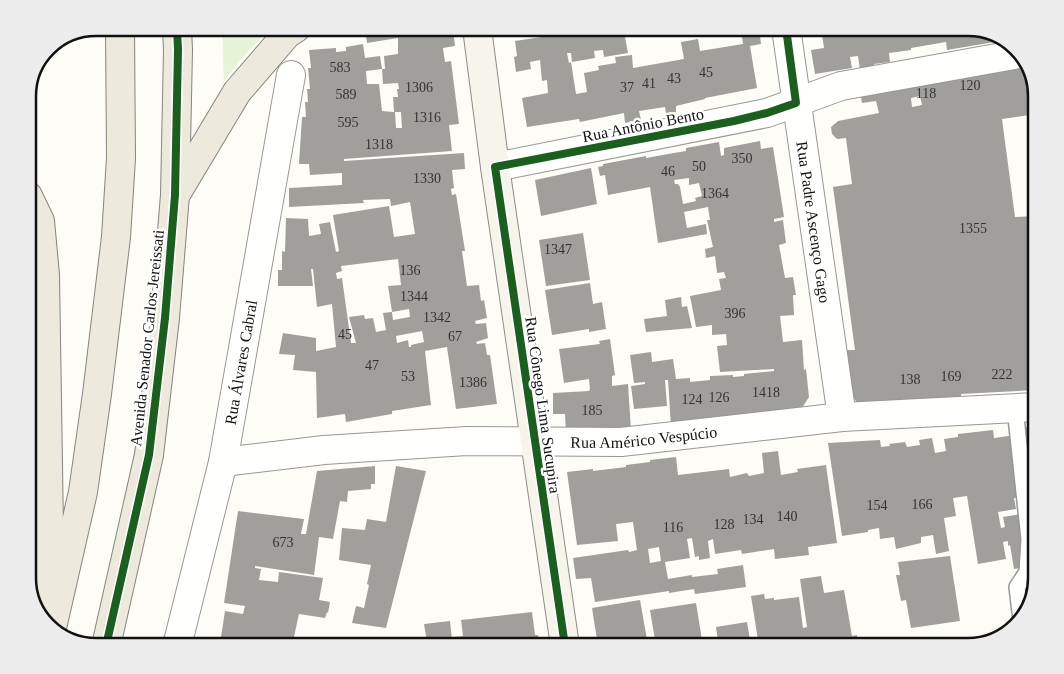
<svg xmlns="http://www.w3.org/2000/svg" width="1064" height="674" font-family="Georgia,serif">
<style>
.green{fill:#e7f3d7}
.building{fill:#a19f9c;fill-rule:evenodd}
.lines{fill:none;stroke-linecap:round;stroke-linejoin:round}
.lane-casing{stroke:#979795;stroke-width:18}
.street-casing{stroke:#979795;stroke-width:30}
.secondary-casing{stroke:#8e8d8b;stroke-width:30}
.primary-casing{stroke:#858482;stroke-width:30}
.lane{stroke:#fffffe;stroke-width:15}
.street{stroke:#fffffe;stroke-width:28}
.secondary{stroke:#f6f4eb;stroke-width:28}
.primary{stroke:#ede9dc;stroke-width:28}
.cycleway-casing{stroke:#fff;stroke-width:11}
.cycleway{stroke:#1b5e20;stroke-width:8}
.labels{text-anchor:middle;dominant-baseline:central;stroke-width:5;stroke-linejoin:round;paint-order:stroke}
.number-label{font-size:14px;fill:#353434}
.street-label{font-size:16px;fill:#111;stroke:#fff}
.rim{fill:none;stroke:#111;stroke-width:2.5}
</style>
<rect width="100%" height="100%" fill="#fdfcf7"/>
<!-- green -->
<polygon class="green" points="222,28 270,28 241,59 224,81"/>
<!-- building -->
<g class="building">
<path d="M365,28H433V32L453,29L455,46L443,48L445,62L451,61L459,124L449,125L452,151L344,159V161L464,153L465,169L452,170L454,188L451,189L452,195L456,194L465,251H462L467,286L479,285L481,301L484,300L487,318L475,321L476,324L486,323L488,338L476,342L477,344L485,343L487,355H490L497,404L456,409L447,347L425,351L431,405L392,411V414L346,422L345,414L317,418L316,372L293,370L295,355L279,354L283,333L316,338V351L336,347L332,304L317,307L313,269H311L313,286H278V270H282V251L285,252L286,218L308,219L309,236L321,234L319,224L330,222L336,252L339,251L333,215L389,206L394,237L415,234L410,202L391,206L390,199L363,200L364,203L289,207V188L342,185V173L310,175L309,164H299L302,117H306L305,102H308L307,89H310L308,68H311L309,50L336,48V52L346,51V47L363,44L365,58L380,56L382,69L366,71L367,84H379L382,111L394,112L393,97H398L397,89H399L398,83L383,84L382,69H385L384,56L398,54V38L367,43ZM395,112H401L402,128H396ZM398,259L401,285L388,286L392,312L409,309L410,317L393,320L392,312L383,313L386,330L376,332L373,318L365,319L364,315L349,317L356,343H351L342,278L337,279L336,273L342,271L341,266ZM422,331L424,342L411,345V347H409L408,340L397,343L396,336Z"/>
<polygon points="496,28 551,28 551,29 497,37"/>
<polygon points="594,28 628,28 629,36 625,37 628,53 604,57 603,50 594,51 595,58 572,62 571,53 567,53 569,63 571,62 576,94 587,92 584,73 599,70 598,66 616,63 615,57 632,55 633,68 684,59 681,42 698,39 700,51 743,44 741,30 752,28 759,28 761,44 750,46 757,88 705,98 705,99 676,106 676,112 666,114 665,107 639,111 641,120 625,123 624,113 580,122 579,119 527,127 522,98 548,93 547,80 542,81 540,60 530,62 531,69 516,72 514,57 517,56 515,41 594,29"/>
<polygon points="709,28 725,28 726,33 710,36"/>
<polygon points="811,28 968,28 1006,40 947,50 946,42 911,48 911,50 889,53 890,62 874,64 875,67 860,70 858,56 850,57 852,68 815,74 811,50 824,48 822,35 812,36"/>
<path d="M1027,62L1036,92V114L1002,119L1015,217L1036,216V390L961,394V399L865,403V402H857L849,393L846,350H855L833,187L852,184L846,138L837,139L832,134L831,127L838,121L879,113L876,101L862,103L860,90ZM920,96L922,105L912,107L911,98Z"/>
<path d="M760,141L761,149L773,147L784,217L774,219V222L783,220L786,243L779,245L785,278L793,277L796,295H793L794,315L780,316L783,342L802,340L804,370L806,369L809,397L802,408L756,413L671,426L668,380H665L667,406L634,409L631,386L645,384V382L634,383L630,355L651,352L652,362L673,359L676,379L690,378V382L710,380V376L733,375V377L744,376V374L774,371V369L720,372L717,346L727,345L726,334L712,335V325L696,327L690,296L721,290L719,279L726,278L724,272L717,273L715,256L706,258L705,249L713,247L707,220H710L708,207L684,212L687,228L706,224L707,234L658,243L650,187L608,195L605,175L600,176L598,167L603,166V164L646,156V158L674,153L686,151V148L719,142L721,156L724,155V148ZM689,178V185L699,183L702,196L695,198L696,201L683,204L680,187L678,184H675L674,180Z"/>
<polygon points="591,168 597,204 541,216 535,180"/>
<polygon points="583,233 590,280 546,286 539,240"/>
<polygon points="590,283 593,304 602,302 606,329 589,332 589,329 552,335 545,290"/>
<polygon points="681,297 682,307 687,306 692,328 646,332 644,319 667,316 665,300"/>
<polygon points="610,339 615,375 612,376 612,386 628,384 631,431 566,432 565,414 553,414 553,393 589,391 590,389 589,379 564,383 559,349 600,344 599,341"/>
<polygon points="1036,426 1036,525 1030,525 1024,474 1033,473 1032,467 1024,467 1020,428"/>
<polygon points="993,430 994,438 1016,435 1024,497 1014,498 1016,509 998,512 1001,528 1005,527 1003,517 1026,513 1031,528 1036,528 1036,578 1027,609 1023,591 1030,590 1029,571 1027,567 1014,569 1010,545 1008,546 1008,541 1003,542 1006,559 978,564 967,496 953,498 956,516 944,518 949,551 936,554 933,535 921,537 921,543 896,549 894,537 880,539 879,528 868,530 868,532 842,536 828,443 880,440 881,447 890,446 889,444 905,442 907,447 920,445 919,440 932,438 935,453 946,451 944,439 958,437 958,434"/>
<path d="M778,451L781,475L798,472L797,469L826,465L837,543L808,547L809,555L775,559L774,549L742,554L741,550L715,554L713,539L708,541L710,558L699,560V556L695,557L692,538L687,539L690,558L665,562L668,579L692,575V577L718,574L717,569L743,565L746,587L695,594L694,589L669,593V591L595,602L591,578L576,579L573,558L628,550L629,552L637,550L633,522L616,524L618,541L577,545L567,472L593,469V471L626,467V465L650,462V460L676,457L678,475L729,469L730,477L747,473L749,476L764,473L762,453ZM659,547L661,561L650,563L648,549Z"/>
<polygon points="375,466 375,484 371,484 371,489 348,491 347,502 340,501 333,539 319,537 314,575 255,566 255,568 261,569 259,580 278,582 279,572 323,578 319,600 330,602 328,613 327,612 325,618 299,614 292,646 272,646 221,637 225,611 243,614 245,606 224,603 238,511 304,519 301,534 306,534 317,471"/>
<polygon points="396,466 426,471 386,628 352,623 356,606 364,608 369,585 367,584 371,565 339,560 342,528 365,530 367,519 386,522"/>
<polygon points="950,556 960,621 911,628 906,600 901,601 896,575 900,575 898,562"/>
<polygon points="821,576 824,593 844,590 852,636 857,635 858,646 755,646 754,640 758,640 751,596 764,594 765,599 774,598 774,600 799,597 803,628 807,627 800,579"/>
<polygon points="640,600 648,645 636,646 598,646 592,608"/>
<polygon points="696,603 703,646 656,646 650,610"/>
<polygon points="532,612 535,635 538,635 539,646 455,646 454,637 463,636 461,620"/>
<polygon points="450,621 452,640 427,642 424,624"/>
<polygon points="747,622 751,646 713,646 712,642 718,641 716,627"/>
<polygon points="203,639 244,645 244,646 201,646"/>
</g>
<g class="lines">
<defs>
<polyline id="lane" points="1015,408 1029,539 1027,572 1017,587 1021,620"/>
<g id="street">
<path id="s1" d="M786,28L842,417"/>
<polyline points="495,167 767,113 841,86 1019,54"/>
<path id="s2" d="M223,462L324,450L467,441L621,442L842,417L1036,407"/>
<path id="s3" d="M177,646L223,462L291,75"/>
</g>
<polyline id="secondary" points="477,28 495,167 565,646"/>
<g id="primary">
<polyline points="176,194 237,92 287,34 296,28"/>
<polyline points="28,196 40,221 45,275 49,528 43,611"/>
<polyline points="52,628 83,492 97,394 116,237 121,158 120,28"/>
<polyline points="106,646 149,455 165,318 175,195 178,50 177,28"/>
</g>
</defs>
<!-- lane casing -->
<use href="#lane" class="lane-casing"/>
<!-- street casing -->
<use href="#street" class="street-casing"/>
<!-- secondary casing -->
<use href="#secondary" class="secondary-casing"/>
<!-- primary casing -->
<use href="#primary" class="primary-casing"/>
<!-- lane -->
<use href="#lane" class="lane"/>
<!-- street -->
<use href="#street" class="street"/>
<!-- secondary -->
<use href="#secondary" class="secondary"/>
<!-- primary -->
<use href="#primary" class="primary"/>
<defs>
<g id="cycleway">
<polyline points="106,646 149,455 165,318 175,195 178,50 177,28"/>
<polyline points="565,646 495,167 734,121 767,113 796,103 786,28"/>
</g>
</defs>
<!-- cycleway casing -->
<use href="#cycleway" class="cycleway-casing"/>
<!-- cycleway -->
<use href="#cycleway" class="cycleway"/>
</g>
<g class="labels">
<!-- number labels -->
<g class="number-label">
<text x="340" y="67">583</text>
<text x="706" y="72">45</text>
<text x="674" y="78">43</text>
<text x="649" y="83">41</text>
<text x="970" y="85">120</text>
<text x="419" y="87">1306</text>
<text x="627" y="87">37</text>
<text x="926" y="93">118</text>
<text x="346" y="94">589</text>
<text x="427" y="117">1316</text>
<text x="348" y="122">595</text>
<text x="379" y="144">1318</text>
<text x="742" y="158">350</text>
<text x="699" y="166">50</text>
<text x="668" y="171">46</text>
<text x="427" y="178">1330</text>
<text x="715" y="193">1364</text>
<text x="973" y="228">1355</text>
<text x="558" y="249">1347</text>
<text x="410" y="270">136</text>
<text x="414" y="296">1344</text>
<text x="735" y="313">396</text>
<text x="437" y="317">1342</text>
<text x="345" y="334">45</text>
<text x="455" y="336">67</text>
<text x="372" y="365">47</text>
<text x="1002" y="374">222</text>
<text x="408" y="376">53</text>
<text x="951" y="376">169</text>
<text x="910" y="379">138</text>
<text x="473" y="382">1386</text>
<text x="766" y="392">1418</text>
<text x="719" y="397">126</text>
<text x="692" y="399">124</text>
<text x="592" y="410">185</text>
<text x="922" y="504">166</text>
<text x="877" y="505">154</text>
<text x="787" y="516">140</text>
<text x="753" y="519">134</text>
<text x="724" y="524">128</text>
<text x="673" y="527">116</text>
<text x="283" y="542">673</text>
</g>
<!-- street labels -->
<g class="street-label">
<text transform="translate(643 125) rotate(-11)">Rua Antônio Bento</text>
<text stroke="none"><textPath href="#s1" startOffset="196">Rua Padre Ascenço Gago</textPath></text>
<text transform="translate(147 338) rotate(-84)">Avenida Senador Carlos Jereissati</text>
<text stroke="none"><textPath href="#s3" startOffset="291">Rua Álvares Cabral</textPath></text>
<text transform="translate(543 405) rotate(82)">Rua Cônego Lima Sucupira</text>
<text stroke="none"><textPath href="#s2" startOffset="422">Rua Américo Vespúcio</textPath></text>
</g>
</g>
<!-- crop -->
<path d="M0 0H1064V674H0ZM96 36H968A60 60 0 0 1 1028 96V578A60 60 0 0 1 968 638H96A60 60 0 0 1 36 578V96A60 60 0 0 1 96 36Z" fill="#ececec" fill-rule="evenodd"/>
<path class="rim" d="M96 36H968A60 60 0 0 1 1028 96V578A60 60 0 0 1 968 638H96A60 60 0 0 1 36 578V96A60 60 0 0 1 96 36Z"/>
</svg>
